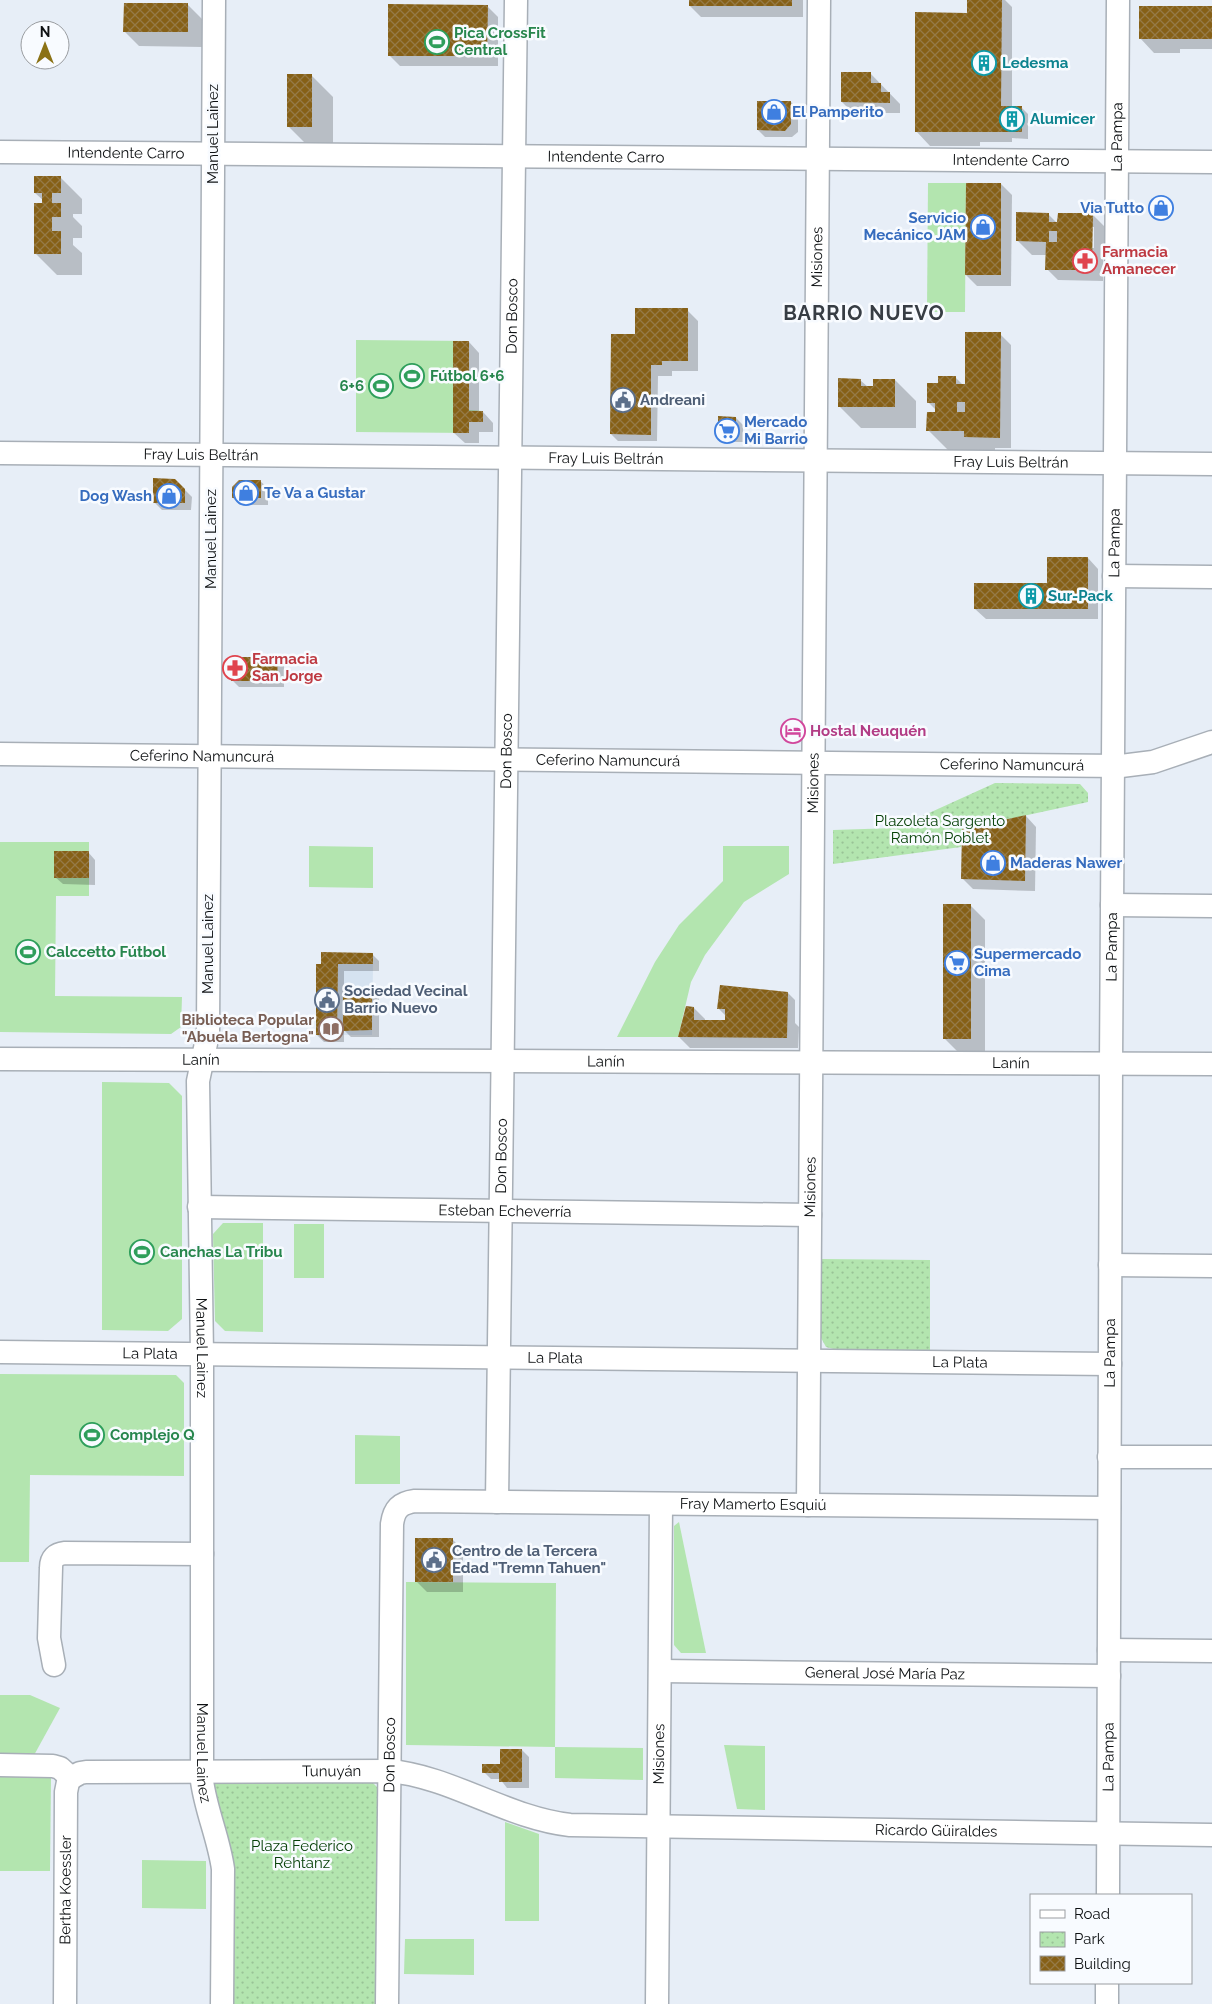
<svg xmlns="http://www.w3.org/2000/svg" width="1212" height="2004" font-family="Raleway,sans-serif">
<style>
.built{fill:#d5e2f0}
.grass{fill:#b3e5af}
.park{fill:url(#park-dots)}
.shadow{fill:#0003;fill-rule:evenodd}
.building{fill:url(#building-cross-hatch);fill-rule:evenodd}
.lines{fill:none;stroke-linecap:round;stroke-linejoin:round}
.minor-casing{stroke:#a8afb7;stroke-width:25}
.minor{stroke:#fff;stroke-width:22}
.labels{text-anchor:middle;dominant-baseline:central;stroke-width:5;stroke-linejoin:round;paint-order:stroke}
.leisure-label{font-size:15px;font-weight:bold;fill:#27864d;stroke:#f8fbff;text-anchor:start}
.culture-label{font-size:15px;font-weight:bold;fill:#0d838f;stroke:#f8fbff;text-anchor:start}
.shop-label{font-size:15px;font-weight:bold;fill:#366cbe;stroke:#f8fbff;text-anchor:start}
.street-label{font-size:15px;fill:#0e1113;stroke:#f8fbff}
.health-label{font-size:15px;font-weight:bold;fill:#be3a42;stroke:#f8fbff;text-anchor:start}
.service-label{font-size:15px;font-weight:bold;fill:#4e5e75;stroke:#f8fbff;text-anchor:start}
.hotel-label{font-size:15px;font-weight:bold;fill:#b23c85;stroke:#f8fbff;text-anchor:start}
.park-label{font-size:15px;fill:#074108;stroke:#f8fbff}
.education-label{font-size:15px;font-weight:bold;fill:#785e54;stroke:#f8fbff;text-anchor:end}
.district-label{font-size:20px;font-weight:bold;letter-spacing:1px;fill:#373d44;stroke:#f8fbff}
</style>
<defs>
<pattern id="park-dots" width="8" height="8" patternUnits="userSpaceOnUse" patternTransform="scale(1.25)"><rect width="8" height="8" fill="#b3e5af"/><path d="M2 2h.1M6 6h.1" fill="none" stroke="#99c396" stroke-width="1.8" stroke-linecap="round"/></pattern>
<pattern id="building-cross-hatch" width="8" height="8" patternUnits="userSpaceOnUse" patternTransform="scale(1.25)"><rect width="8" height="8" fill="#866016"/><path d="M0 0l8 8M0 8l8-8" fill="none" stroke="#957a47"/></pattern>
</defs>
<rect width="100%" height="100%" fill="#e7eef7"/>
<!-- built -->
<polygon class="built" points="338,964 373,964 372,1035 337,1035"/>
<!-- grass -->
<g class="grass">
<polygon points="928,183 966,183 965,312 927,312"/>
<polygon points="356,340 469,341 469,410 483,411 483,422 469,422 469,433 356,432"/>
<polygon points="0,842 89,842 89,896 56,896 55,996 182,997 181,1027 171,1034 0,1032"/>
<polygon points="309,846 373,847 373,888 309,887"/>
<polygon points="723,846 789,846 789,874 744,902 705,955 691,982 678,1037 617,1037 655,962 679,925 723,881"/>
<polygon points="102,1082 169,1083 182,1096 182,1319 168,1331 102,1330"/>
<polygon points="223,1223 263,1223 263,1332 225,1331 215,1321 213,1234"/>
<rect x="294" y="1224" width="30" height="54"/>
<polygon points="0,1374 176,1375 184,1383 184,1476 30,1475 29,1562 0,1562"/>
<polygon points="355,1435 400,1436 400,1484 355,1484"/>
<polygon points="679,1522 706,1653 681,1653 674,1645 674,1526"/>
<polygon points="406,1582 556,1583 555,1747 643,1748 643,1780 555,1778 555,1747 406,1745"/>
<polygon points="0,1695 30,1695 60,1708 33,1757 0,1757"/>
<polygon points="724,1745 765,1746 765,1810 737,1809"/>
<polygon points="0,1770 43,1771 51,1778 50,1871 0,1871"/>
<polygon points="505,1822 539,1834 539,1921 505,1921"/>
<polygon points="142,1860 206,1861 206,1909 142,1908"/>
<polygon points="405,1939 474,1939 474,1975 404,1974"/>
</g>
<!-- park -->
<g class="park">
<polygon points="995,783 1080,784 1088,793 1088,802 962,829 961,847 833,864 833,830 896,828"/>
<polygon points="821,1259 930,1260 930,1351 837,1350 826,1347 820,1336"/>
<polygon points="372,1782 377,1787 378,1794 377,1997 375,2004 232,2004 211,1783"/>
</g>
<!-- shadow -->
<g class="shadow">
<polygon points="690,0 803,0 803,17 701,17 690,6"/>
<polygon points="968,0 1005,0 1012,7 1012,107 1021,107 1028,114 1028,139 1012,138 1012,142 980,142 980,146 930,146 916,131 968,14"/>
<polygon points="188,5 202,19 202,47 139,46 125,32"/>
<polygon points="487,6 498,17 498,66 400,66 389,55"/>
<polygon points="1212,8 1212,49 1180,49 1180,53 1154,53 1140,38"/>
<polygon points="870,73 900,104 900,113 853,113 842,102"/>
<polygon points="311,75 333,97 333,148 310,148 288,126"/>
<polygon points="791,102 798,109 798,132 792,137 765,137 758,130"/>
<polygon points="60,177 82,199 82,214 73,214 73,217 82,226 82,238 73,238 73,245 82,253 82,275 57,275 35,253 44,204 44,201 35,193"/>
<polygon points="1001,184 1012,195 1011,286 977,286 966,275"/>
<path d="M1048,214L1059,225L1092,214L1107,229L1106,256H1103V281L1058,280L1047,269V255H1032L1018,241ZM1091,227H1094V248H1091Z"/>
<polygon points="687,310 698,321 698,371 672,371 672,376 658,376 657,441 618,441 611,434 636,337"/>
<polygon points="1000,334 1011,345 1011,448 995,448 995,461 959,461 928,430 936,413 936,410 928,402 939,385 955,377 963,385 966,385"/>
<polygon points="469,342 479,353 479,412 483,412 493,423 493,432 479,432 479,443 465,443 454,433"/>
<polygon points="860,380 868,387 874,387 895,380 916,401 916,428 861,428 839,406"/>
<polygon points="736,418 743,425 743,442 726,442 719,434"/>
<polygon points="175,480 192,497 191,510 162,510 155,503"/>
<polygon points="260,481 268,488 268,505 240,505 233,498"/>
<polygon points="1088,558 1098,569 1098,619 986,619 975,609 1048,584"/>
<polygon points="277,658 284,665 284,687 239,687 232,680"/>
<polygon points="1026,816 1036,827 1035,891 973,889 962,878"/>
<polygon points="88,852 95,860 95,885 63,884 55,877"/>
<polygon points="970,905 985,920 985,1053 959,1053 944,1038"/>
<polygon points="372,954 379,961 379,971 344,971 344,991 372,991 379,998 379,1037 351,1037 344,1030 344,1042 324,1042 317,1035 318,965"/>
<polygon points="788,993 795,1000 795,1023 799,1027 798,1048 690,1048 679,1037 694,1008 705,1019 705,1021 727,1021 725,1015 718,1008"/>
<polygon points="452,1539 463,1550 463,1592 427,1592 416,1581"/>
<polygon points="522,1750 529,1757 529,1788 507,1788 500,1779 491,1779 484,1772 501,1765"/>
</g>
<!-- building -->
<g class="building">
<rect x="689" y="0" width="103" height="6"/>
<polygon points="967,0 1002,0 1001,106 1022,106 1022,132 915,132 915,12 967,13"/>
<polygon points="124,3 188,3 188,32 123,32"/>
<polygon points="388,4 488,5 487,56 388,56"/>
<rect x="1139" y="6" width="73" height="33"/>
<polygon points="841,72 871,72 871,83 881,83 881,92 890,92 890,103 841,102"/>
<rect x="287" y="74" width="25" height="53"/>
<polygon points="757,101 791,101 791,124 785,131 757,130"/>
<polygon points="34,176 61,176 61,193 52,193 52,203 61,203 61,217 52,217 52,231 61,231 61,254 34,254 34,203 42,203 42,193 34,193"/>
<polygon points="966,183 1001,183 1001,275 965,275"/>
<path d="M1016,212L1049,213V222H1057L1058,213H1093L1092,270H1045L1046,242L1016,241ZM1049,231H1057V242H1049Z"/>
<polygon points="635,308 688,308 688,361 662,361 662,365 651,365 651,435 610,434 611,334 635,334"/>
<path d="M965,332H1001L1000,438L964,437V431H926L927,412H935V403H927V383H938V376H956V384H965ZM957,402H965V412H957Z"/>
<polygon points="453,341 469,341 469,411 483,411 483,422 469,422 469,433 453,433"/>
<polygon points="838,378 861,379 861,386 873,386 873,379 895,379 895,407 838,407"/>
<polygon points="718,416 736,417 736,435 718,435"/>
<polygon points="153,478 175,479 185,489 185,503 153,503"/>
<polygon points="239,480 261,480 261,498 232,498 232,487"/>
<polygon points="1047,557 1088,557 1088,609 974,609 974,583 1047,583"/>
<polygon points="231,657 278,657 277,681 231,681"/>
<polygon points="1026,815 1025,881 961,879 962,829"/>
<rect x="54" y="851" width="35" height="27"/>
<rect x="943" y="904" width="28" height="135"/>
<polygon points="321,952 373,953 373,964 338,964 337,1035 316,1035 316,964 321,964"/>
<polygon points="720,985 788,992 787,1038 678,1037 686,1006 694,1007 694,1020 725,1020 725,1009 717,1009"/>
<polygon points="343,990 372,990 372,1030 343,1031"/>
<rect x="415" y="1538" width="38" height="44"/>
<polygon points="500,1749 522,1749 522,1782 499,1782 499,1773 482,1773 482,1764 500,1764"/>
</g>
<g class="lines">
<defs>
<g id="minor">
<path id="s1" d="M214,0L208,1034L198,1081L202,1355V1781C206,1811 219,1839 223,1869L222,2004"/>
<path id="s2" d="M0,152L1212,162"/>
<path id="s3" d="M0,453L1212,464"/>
<polyline points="1114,576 1212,577"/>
<path id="s4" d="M0,754L1121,766L1153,762L1212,742"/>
<polyline points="1112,905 1212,906"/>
<path id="s5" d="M0,1059L1212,1064"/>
<path id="s6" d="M199,1207L810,1215"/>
<polyline points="1110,1265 1212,1266"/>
<path id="s7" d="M0,1352L1110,1364"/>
<polyline points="1109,1457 1212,1457"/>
<path id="s8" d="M497,1502L516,0"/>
<path id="s9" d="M808,1505L819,0"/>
<polyline points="1109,1650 1212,1651"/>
<path d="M54,1665L49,1638L51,1568C51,1558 56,1554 65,1553L202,1554"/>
<path id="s10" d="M661,1671L1109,1676"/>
<polyline points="0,1765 53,1766 60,1768 71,1778"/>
<path id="s11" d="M71,1778L80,1773L86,1772L389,1771C450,1776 507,1818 570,1825L1212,1835"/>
<path id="s12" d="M1108,1895L1111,1064L1118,0"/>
<path id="s13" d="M65,2004L66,1792L68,1782L71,1778"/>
<path id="s14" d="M387,2004L392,1524C394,1509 400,1503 415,1501L1109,1508"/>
<path id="s15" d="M657,2004L661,1504"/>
<polyline points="1107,2004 1107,1983"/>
</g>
</defs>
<!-- minor casing -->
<use href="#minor" class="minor-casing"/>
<!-- minor -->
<use href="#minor" class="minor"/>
</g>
<!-- icons -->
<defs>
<symbol id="stadium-ring" viewBox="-11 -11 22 22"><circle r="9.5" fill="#f8fbff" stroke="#2e9e5b" stroke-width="1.5"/><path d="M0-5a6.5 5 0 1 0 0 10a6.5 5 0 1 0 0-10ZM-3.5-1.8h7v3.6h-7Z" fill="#2e9e5b"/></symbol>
<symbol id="building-ring" viewBox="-11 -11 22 22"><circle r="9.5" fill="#f8fbff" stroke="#0f9aa8" stroke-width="1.5"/><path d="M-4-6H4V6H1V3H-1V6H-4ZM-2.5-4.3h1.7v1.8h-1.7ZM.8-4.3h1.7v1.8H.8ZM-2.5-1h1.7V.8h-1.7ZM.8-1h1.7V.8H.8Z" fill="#0f9aa8"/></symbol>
<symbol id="shop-ring" viewBox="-11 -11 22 22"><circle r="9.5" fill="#f8fbff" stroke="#3f7fe0" stroke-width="1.5"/><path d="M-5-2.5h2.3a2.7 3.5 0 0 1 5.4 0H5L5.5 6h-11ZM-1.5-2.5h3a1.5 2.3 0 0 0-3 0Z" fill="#3f7fe0"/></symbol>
<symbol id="pharmacy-ring" viewBox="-11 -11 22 22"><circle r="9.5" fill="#f8fbff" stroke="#e0444e" stroke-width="1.5"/><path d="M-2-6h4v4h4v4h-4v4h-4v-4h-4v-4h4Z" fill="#e0444e"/></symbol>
<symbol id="civic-ring" viewBox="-11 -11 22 22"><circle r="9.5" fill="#f8fbff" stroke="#5c6f8a" stroke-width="1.5"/><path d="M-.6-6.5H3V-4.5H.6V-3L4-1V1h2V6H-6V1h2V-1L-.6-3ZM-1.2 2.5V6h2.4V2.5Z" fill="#5c6f8a"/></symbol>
<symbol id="supermarket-ring" viewBox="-11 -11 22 22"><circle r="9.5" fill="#f8fbff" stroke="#3f7fe0" stroke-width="1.5"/><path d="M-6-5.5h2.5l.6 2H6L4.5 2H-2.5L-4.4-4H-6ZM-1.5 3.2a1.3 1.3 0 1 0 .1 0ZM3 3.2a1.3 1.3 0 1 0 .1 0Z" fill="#3f7fe0"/></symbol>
<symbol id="hotel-ring" viewBox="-11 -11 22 22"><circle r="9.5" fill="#f8fbff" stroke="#d1479c" stroke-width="1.5"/><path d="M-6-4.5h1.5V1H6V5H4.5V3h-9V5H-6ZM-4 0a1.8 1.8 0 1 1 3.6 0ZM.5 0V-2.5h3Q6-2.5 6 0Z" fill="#d1479c"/></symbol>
<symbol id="library-ring" viewBox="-11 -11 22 22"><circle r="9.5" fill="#f8fbff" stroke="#8d6e63" stroke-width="1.5"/><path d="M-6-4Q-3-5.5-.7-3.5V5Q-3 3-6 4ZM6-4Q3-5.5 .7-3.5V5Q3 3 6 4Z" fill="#8d6e63"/></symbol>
</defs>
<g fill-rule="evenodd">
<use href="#stadium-ring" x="423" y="28" width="28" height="28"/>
<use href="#building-ring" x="970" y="49" width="28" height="28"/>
<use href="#shop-ring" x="760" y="98" width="28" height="28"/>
<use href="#building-ring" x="998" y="105" width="28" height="28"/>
<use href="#shop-ring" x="1147" y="194" width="28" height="28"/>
<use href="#shop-ring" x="969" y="213" width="28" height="28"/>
<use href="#pharmacy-ring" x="1071" y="247" width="28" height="28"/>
<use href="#stadium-ring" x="398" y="362" width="28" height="28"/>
<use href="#stadium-ring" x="367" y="372" width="28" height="28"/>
<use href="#civic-ring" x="609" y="386" width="28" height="28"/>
<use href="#supermarket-ring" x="713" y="417" width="28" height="28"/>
<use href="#shop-ring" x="232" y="479" width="28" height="28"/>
<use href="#shop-ring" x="155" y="482" width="28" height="28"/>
<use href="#building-ring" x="1017" y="582" width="28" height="28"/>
<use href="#pharmacy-ring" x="221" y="654" width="28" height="28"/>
<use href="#hotel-ring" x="779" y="717" width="28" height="28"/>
<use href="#shop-ring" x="979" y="849" width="28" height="28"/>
<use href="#stadium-ring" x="14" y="938" width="28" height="28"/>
<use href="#supermarket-ring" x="943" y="949" width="28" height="28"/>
<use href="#civic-ring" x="313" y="986" width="28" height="28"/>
<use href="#library-ring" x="317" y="1015" width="28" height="28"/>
<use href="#stadium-ring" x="128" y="1238" width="28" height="28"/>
<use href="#stadium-ring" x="78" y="1421" width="28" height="28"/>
<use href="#civic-ring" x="420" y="1546" width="28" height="28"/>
</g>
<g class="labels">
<!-- leisure labels -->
<g class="leisure-label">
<text x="454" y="33">Pica CrossFit<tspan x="454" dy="17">Central</tspan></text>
<text x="430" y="376">Fútbol 6+6</text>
<text x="364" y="386" text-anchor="end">6+6</text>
<text x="46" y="952">Calccetto Fútbol</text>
<text x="160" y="1252">Canchas La Tribu</text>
<text x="110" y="1435">Complejo Q</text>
</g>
<!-- culture labels -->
<g class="culture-label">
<text x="1002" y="63">Ledesma</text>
<text x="1030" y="119">Alumicer</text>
<text x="1048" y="596">Sur-Pack</text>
</g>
<!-- shop labels -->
<g class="shop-label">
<text x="792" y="112">El Pamperito</text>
<text x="1144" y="208" text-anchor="end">Via Tutto</text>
<text x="966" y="218" text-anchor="end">Servicio<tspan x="966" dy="17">Mecánico JAM</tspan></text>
<text x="744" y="422">Mercado<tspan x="744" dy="17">Mi Barrio</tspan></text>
<text x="264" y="493">Te Va a Gustar</text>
<text x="152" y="496" text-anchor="end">Dog Wash</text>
<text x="1010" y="863">Maderas Nawer</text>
<text x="974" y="954">Supermercado<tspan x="974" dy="17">Cima</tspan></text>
</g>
<!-- street labels -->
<g class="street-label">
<text transform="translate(213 134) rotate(-90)">Manuel Lainez</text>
<text stroke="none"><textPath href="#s12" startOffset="1758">La Pampa</textPath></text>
<text stroke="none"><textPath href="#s2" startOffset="126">Intendente Carro</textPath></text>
<text stroke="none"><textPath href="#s2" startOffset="606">Intendente Carro</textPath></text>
<text stroke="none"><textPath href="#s2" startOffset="1011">Intendente Carro</textPath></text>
<text stroke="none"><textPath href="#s9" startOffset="1248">Misiones</textPath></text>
<text stroke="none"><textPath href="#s8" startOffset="1186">Don Bosco</textPath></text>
<text stroke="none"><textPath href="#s3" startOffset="201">Fray Luis Beltrán</textPath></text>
<text stroke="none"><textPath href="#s3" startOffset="606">Fray Luis Beltrán</textPath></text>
<text stroke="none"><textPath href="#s3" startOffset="1011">Fray Luis Beltrán</textPath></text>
<text transform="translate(211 539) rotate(-90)">Manuel Lainez</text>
<text stroke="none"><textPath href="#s12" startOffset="1352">La Pampa</textPath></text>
<text stroke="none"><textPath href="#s8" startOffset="751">Don Bosco</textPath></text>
<text stroke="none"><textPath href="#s4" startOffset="202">Ceferino Namuncurá</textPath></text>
<text stroke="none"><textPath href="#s4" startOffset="608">Ceferino Namuncurá</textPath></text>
<text stroke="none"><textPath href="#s4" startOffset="1012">Ceferino Namuncurá</textPath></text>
<text stroke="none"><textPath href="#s9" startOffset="722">Misiones</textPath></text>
<text transform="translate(208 944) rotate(-90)">Manuel Lainez</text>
<text stroke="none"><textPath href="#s12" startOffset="948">La Pampa</textPath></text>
<text stroke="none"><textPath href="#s5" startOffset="201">Lanín</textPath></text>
<text stroke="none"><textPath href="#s5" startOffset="606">Lanín</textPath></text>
<text stroke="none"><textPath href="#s5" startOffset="1011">Lanín</textPath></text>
<text stroke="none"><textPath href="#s8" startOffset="346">Don Bosco</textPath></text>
<text stroke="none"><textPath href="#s9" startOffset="318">Misiones</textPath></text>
<text stroke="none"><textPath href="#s6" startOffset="306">Esteban Echeverría</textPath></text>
<text stroke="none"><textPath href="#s1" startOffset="1349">Manuel Lainez</textPath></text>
<text stroke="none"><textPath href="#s12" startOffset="542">La Pampa</textPath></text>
<text stroke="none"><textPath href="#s7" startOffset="150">La Plata</textPath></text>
<text stroke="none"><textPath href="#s7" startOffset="555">La Plata</textPath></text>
<text stroke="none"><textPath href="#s7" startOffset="960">La Plata</textPath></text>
<text stroke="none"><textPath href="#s14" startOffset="854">Fray Mamerto Esquiú</textPath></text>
<text stroke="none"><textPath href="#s10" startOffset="224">General José María Paz</textPath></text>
<text stroke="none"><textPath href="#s1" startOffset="1754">Manuel Lainez</textPath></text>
<text stroke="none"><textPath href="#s15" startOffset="250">Misiones</textPath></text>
<text stroke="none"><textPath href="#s14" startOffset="249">Don Bosco</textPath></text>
<text stroke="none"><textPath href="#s12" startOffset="138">La Pampa</textPath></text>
<text stroke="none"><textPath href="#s11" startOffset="262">Tunuyán</textPath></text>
<text stroke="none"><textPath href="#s11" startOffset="875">Ricardo Güiraldes</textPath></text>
<text stroke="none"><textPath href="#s13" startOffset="114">Bertha Koessler</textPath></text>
</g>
<!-- health labels -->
<g class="health-label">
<text x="1102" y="252">Farmacia<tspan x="1102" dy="17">Amanecer</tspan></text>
<text x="252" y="659">Farmacia<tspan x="252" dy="17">San Jorge</tspan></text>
</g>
<!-- service labels -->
<g class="service-label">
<text x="640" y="400">Andreani</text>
<text x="344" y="991">Sociedad Vecinal<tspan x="344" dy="17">Barrio Nuevo</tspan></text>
<text x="452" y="1551">Centro de la Tercera<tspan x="452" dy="17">Edad "Tremn Tahuen"</tspan></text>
</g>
<!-- hotel labels -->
<g class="hotel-label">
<text x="810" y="731">Hostal Neuquén</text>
</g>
<!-- park labels -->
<g class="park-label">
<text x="940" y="821">Plazoleta Sargento<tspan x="940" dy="17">Ramón Poblet</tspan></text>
<text x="302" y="1846">Plaza Federico<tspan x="302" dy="17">Rehtanz</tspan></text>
</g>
<!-- education labels -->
<g class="education-label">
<text x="314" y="1020">Biblioteca Popular<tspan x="314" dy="17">"Abuela Bertogna"</tspan></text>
</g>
<!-- district labels -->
<g class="district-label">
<text x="864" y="313">BARRIO NUEVO</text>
</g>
</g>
<!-- legend -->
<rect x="1030" y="1894" width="162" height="90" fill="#f8fbff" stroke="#9a9da1"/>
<rect x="1040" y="1910" width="25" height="8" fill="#ffffff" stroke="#9a9da1"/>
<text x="1074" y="1919" font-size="15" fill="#0e1113">Road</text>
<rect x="1040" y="1932" width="25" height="15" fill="url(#park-dots)" stroke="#9a9da1"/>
<text x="1074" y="1944" font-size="15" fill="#0e1113">Park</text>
<rect x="1040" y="1956" width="25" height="15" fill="url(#building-cross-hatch)" stroke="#9a9da1"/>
<text x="1074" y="1969" font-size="15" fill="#0e1113">Building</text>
<!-- north arrow -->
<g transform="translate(45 45)"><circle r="24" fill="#f8fbff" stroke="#9a9da1"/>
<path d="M0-4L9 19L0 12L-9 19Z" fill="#8b7215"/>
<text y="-8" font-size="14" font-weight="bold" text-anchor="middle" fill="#0e1113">N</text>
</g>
</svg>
